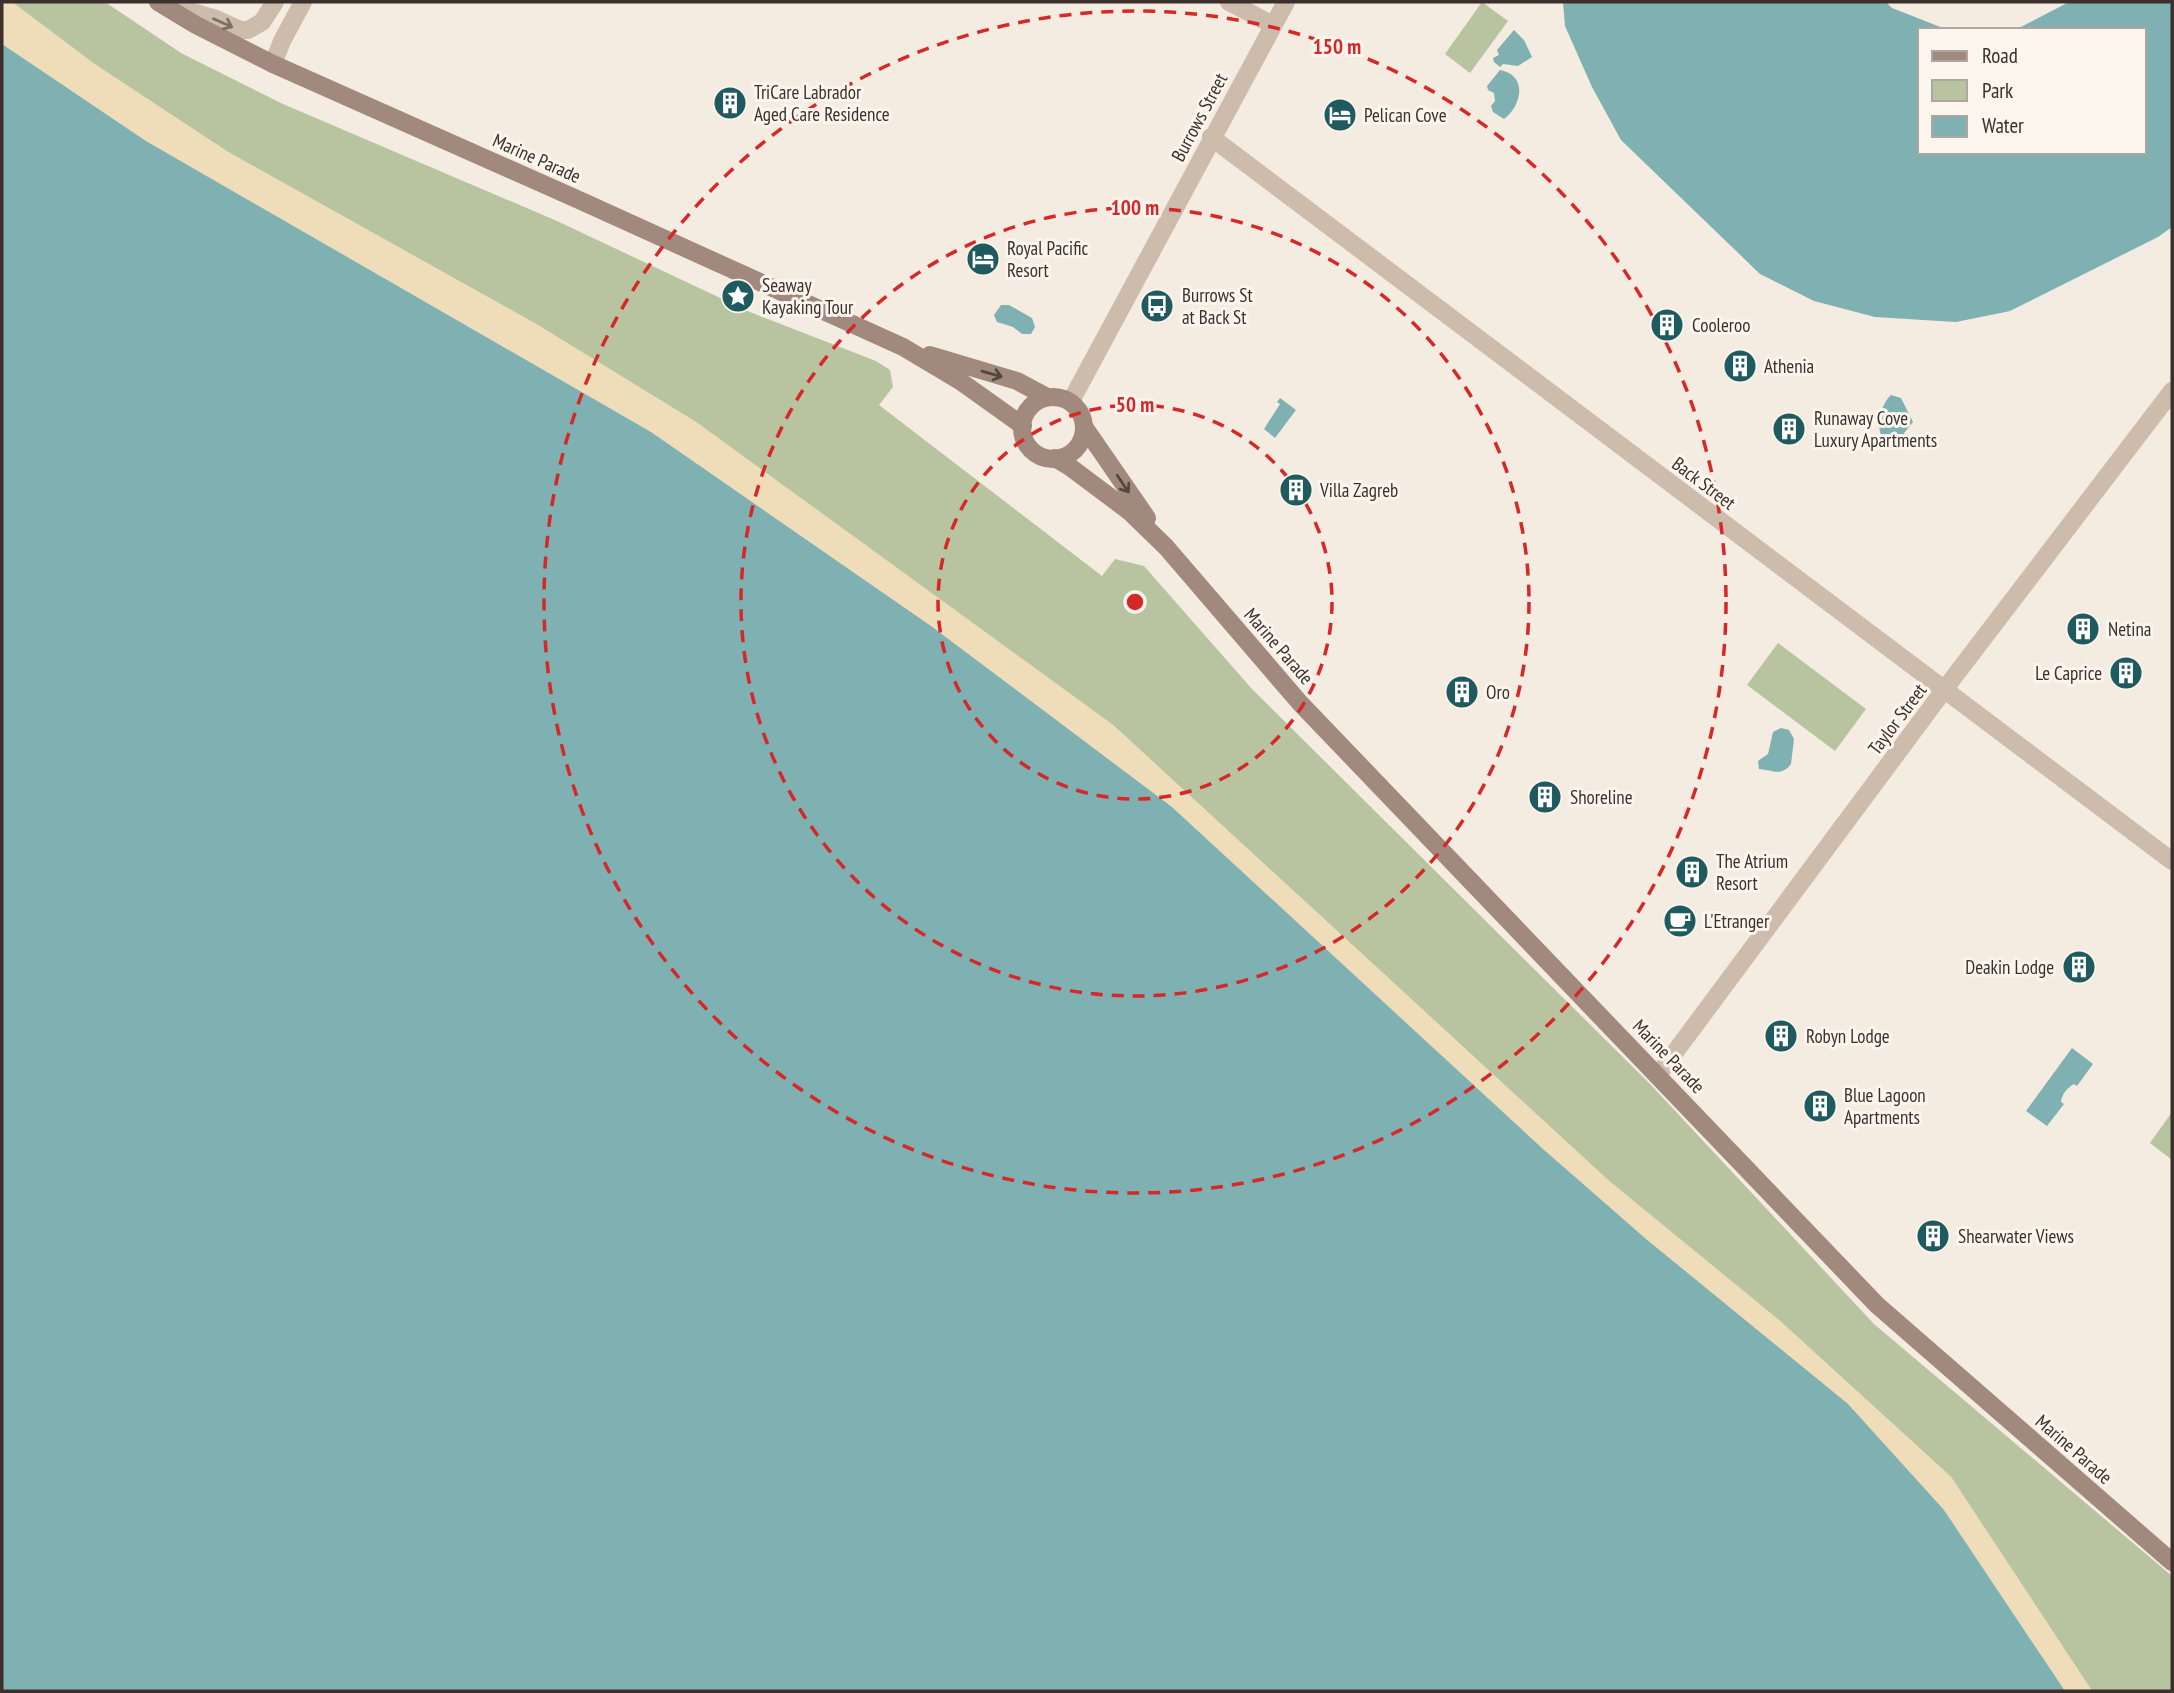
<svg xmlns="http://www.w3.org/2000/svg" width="2174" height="1693" font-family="'PT Sans Narrow',sans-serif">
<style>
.green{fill:#b8c4a0}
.sand{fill:#efdcb8}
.water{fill:#7fb0b2}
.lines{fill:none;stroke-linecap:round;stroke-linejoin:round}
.minor{stroke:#cdbbac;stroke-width:18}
.secondary{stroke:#a18a7d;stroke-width:18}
.oneway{stroke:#7d6f65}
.oneway2{stroke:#544640}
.ring{fill:none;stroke:#d62828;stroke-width:3.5;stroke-dasharray:12 9}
.labels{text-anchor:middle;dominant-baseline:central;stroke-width:6;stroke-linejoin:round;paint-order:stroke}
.poi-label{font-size:19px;fill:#3b302b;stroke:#fbf5ee;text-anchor:start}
.street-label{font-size:19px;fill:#3b302b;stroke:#fbf5ee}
.centre{fill:#d62828;stroke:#fbf5ee;stroke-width:3.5}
.ring-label{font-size:21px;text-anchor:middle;font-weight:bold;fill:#d62828;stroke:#fbf5ee;stroke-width:6;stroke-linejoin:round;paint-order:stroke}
</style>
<rect width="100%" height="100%" fill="#f4ebe1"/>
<!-- green -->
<g class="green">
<polygon points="12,2 105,2 181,53 283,104 557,221 750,312 876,361 890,370 893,387 879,405 1102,576 1115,559 1144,566 1252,689 1651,1085 1874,1324 2172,1576 2172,1691 2092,1691 1951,1477 1780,1321 1609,1181 1113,725 696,422 536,324 228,152 93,63"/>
<polygon points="1482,2 1508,21 1470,73 1445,54"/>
<polygon points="1778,643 1866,709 1835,751 1747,685"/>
<polygon points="2172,1112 2172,1160 2150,1143"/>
</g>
<!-- sand -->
<polygon class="sand" points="2,2 12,2 93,63 228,152 536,324 696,422 1113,725 1609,1181 1780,1321 1951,1477 2092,1691 2065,1691 1944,1510 1543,1149 1172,807 931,626 651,432 146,141 2,44"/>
<!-- water -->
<g class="water">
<polygon points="1563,2 1886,2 1892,8 1948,30 1920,30 1920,152 2144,152 2144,30 2015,30 2069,2 2172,2 2172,227 2158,237 2010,311 1956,322 1875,317 1814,301 1760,274 1621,140 1592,87 1565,26"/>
<polygon points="1514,30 1524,40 1532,57 1518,66 1503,64 1500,67 1494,62 1493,58 1499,55 1497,50"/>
<polygon points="2,44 146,141 651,432 931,626 1172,807 1543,1149 1646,1239 1848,1404 1944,1510 2065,1691 2,1691"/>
<path d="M1500,70C1528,75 1522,106 1504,119L1493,112L1491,106L1495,101L1494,93L1488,90L1487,86Z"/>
<polygon points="1001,305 1009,305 1032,318 1035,327 1031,334 1022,334 1013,327 997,322 994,315"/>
<path d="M1891,395L1901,398L1913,422L1904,433L1906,437L1901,442L1891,446C1873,438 1878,407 1891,395Z"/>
<polygon points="1280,398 1296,410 1275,438 1264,429 1280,404 1277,402"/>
<path d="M1781,728L1789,730L1794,739L1791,764C1781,777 1773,770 1759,769L1758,761L1768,754L1773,732Z"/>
<path d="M2072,1048L2093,1064L2077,1086L2074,1084C2067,1088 2062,1094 2061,1102L2064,1104L2047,1126L2026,1111Z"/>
</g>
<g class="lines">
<!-- minor -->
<g class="minor">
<polyline points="1229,2 1273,25"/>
<polyline points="169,5 216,19 240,30 248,30 262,22 275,2"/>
<polyline points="273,64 282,41 303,2"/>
<polyline points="1211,137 2172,861"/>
<polyline points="1071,401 1286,2"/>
<polyline points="1658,1075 1944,690 2172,391"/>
</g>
<!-- secondary -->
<g class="secondary">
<polyline points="158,2 196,25 273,64 579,200 903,347 960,381 1023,426"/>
<polyline points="930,355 1017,381 1047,397"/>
<circle cx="1053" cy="428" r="31"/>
<polyline points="1085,428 1147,518"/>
<polyline points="1055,458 1070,467 1130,512 1166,547 1300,703 1877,1305 2172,1562"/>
</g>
</g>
<!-- one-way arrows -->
<defs><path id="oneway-shaft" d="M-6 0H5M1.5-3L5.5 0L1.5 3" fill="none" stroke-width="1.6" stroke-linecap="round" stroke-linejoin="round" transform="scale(1.75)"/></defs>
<use class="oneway" href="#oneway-shaft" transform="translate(223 23) rotate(24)"/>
<g class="oneway2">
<use href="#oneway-shaft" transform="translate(992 374) rotate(16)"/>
<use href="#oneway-shaft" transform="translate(1123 484) rotate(56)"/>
</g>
<!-- distance rings -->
<g class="ring">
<circle cx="1135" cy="602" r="197"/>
<circle cx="1135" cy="602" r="394"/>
<circle cx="1135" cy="602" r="591"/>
</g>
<!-- icons -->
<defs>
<symbol id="building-disc" viewBox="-11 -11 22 22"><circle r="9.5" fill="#1f5a5e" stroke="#fbf5ee"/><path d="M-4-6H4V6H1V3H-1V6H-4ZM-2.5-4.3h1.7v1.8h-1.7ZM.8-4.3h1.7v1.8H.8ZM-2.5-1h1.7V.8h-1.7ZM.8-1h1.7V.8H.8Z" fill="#fff"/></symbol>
<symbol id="hotel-disc" viewBox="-11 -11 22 22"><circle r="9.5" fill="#1f5a5e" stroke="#fbf5ee"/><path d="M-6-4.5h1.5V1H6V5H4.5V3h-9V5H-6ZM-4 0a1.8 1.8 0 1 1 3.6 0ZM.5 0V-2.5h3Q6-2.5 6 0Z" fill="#fff"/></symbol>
<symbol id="sight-disc" viewBox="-11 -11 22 22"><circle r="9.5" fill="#1f5a5e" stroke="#fbf5ee"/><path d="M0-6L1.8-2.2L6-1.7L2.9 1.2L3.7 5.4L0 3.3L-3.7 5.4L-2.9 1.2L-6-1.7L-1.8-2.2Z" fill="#fff"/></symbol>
<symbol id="bus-disc" viewBox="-11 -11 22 22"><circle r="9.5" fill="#1f5a5e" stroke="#fbf5ee"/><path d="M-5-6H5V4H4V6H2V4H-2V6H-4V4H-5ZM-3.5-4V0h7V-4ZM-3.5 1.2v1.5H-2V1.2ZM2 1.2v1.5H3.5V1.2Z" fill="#fff"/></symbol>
<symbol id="cafe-disc" viewBox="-11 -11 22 22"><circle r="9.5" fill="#1f5a5e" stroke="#fbf5ee"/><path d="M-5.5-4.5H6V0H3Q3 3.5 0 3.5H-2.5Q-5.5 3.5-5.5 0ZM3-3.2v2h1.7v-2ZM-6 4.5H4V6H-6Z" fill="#fff"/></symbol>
</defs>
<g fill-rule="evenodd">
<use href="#building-disc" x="711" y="84" width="38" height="38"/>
<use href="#hotel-disc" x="1321" y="96" width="38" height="38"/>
<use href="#hotel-disc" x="964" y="240" width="38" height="38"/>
<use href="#sight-disc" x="719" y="277" width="38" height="38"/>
<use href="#bus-disc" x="1138" y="287" width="38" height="38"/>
<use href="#building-disc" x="1648" y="306" width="38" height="38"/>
<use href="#building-disc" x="1721" y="347" width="38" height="38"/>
<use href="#building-disc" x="1770" y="410" width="38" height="38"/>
<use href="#building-disc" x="1277" y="471" width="38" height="38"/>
<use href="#building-disc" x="2064" y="610" width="38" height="38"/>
<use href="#building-disc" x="2107" y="654" width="38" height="38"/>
<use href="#building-disc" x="1443" y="673" width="38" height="38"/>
<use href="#building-disc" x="1526" y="778" width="38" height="38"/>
<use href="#building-disc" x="1673" y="853" width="38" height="38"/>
<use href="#cafe-disc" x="1661" y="902" width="38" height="38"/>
<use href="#building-disc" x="2060" y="948" width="38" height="38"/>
<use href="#building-disc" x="1762" y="1017" width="38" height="38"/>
<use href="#building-disc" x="1801" y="1087" width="38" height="38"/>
<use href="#building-disc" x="1914" y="1217" width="38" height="38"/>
</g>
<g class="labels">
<!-- poi labels -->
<g class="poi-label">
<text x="754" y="92">TriCare Labrador<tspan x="754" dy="22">Aged Care Residence</tspan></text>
<text x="1364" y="115">Pelican Cove</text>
<text x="1007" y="248">Royal Pacific<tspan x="1007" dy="22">Resort</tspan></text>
<text x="762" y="285">Seaway<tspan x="762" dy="22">Kayaking Tour</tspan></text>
<text x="1182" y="295">Burrows St<tspan x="1182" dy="22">at Back St</tspan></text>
<text x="1692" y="325">Cooleroo</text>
<text x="1764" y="366">Athenia</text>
<text x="1814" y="418">Runaway Cove<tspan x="1814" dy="22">Luxury Apartments</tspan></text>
<text x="1320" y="490">Villa Zagreb</text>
<text x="2108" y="629">Netina</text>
<text x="2102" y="673" text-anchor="end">Le Caprice</text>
<text x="1486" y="692">Oro</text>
<text x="1570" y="797">Shoreline</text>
<text x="1716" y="861">The Atrium<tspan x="1716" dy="22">Resort</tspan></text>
<text x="1704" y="921">L'Etranger</text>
<text x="2054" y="967" text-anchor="end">Deakin Lodge</text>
<text x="1806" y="1036">Robyn Lodge</text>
<text x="1844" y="1095">Blue Lagoon<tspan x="1844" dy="22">Apartments</tspan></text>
<text x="1958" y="1236">Shearwater Views</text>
</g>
<!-- street labels -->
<g class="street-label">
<text transform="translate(1199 117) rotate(-62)">Burrows Street</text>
<text transform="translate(537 158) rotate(24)">Marine Parade</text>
<text transform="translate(1704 483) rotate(37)">Back Street</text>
<text transform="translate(1279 646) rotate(49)">Marine Parade</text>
<text transform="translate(1897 719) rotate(-53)">Taylor Street</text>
<text transform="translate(1669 1056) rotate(46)">Marine Parade</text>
<text transform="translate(2074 1449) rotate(41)">Marine Parade</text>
</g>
</g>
<circle cx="1135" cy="602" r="10" class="centre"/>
<g class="ring-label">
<text x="1337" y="54">150 m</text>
<text x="1135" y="215">100 m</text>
<text x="1135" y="412">50 m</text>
</g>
<!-- border -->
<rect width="2174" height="1693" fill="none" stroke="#3b302b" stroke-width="7"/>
<!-- legend -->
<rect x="1918" y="28" width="228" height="126" fill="#fbf5ee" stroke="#aea6a0" stroke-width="2"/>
<rect x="1932" y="51" width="35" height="10" fill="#a18a7d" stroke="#aea6a0" stroke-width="2"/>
<text x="1982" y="63" font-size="21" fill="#3b302b">Road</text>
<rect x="1932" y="80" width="35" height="21" fill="#b8c4a0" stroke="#aea6a0" stroke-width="2"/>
<text x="1982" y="98" font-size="21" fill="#3b302b">Park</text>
<rect x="1932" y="116" width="35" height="21" fill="#7fb0b2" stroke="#aea6a0" stroke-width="2"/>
<text x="1982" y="133" font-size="21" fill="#3b302b">Water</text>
</svg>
